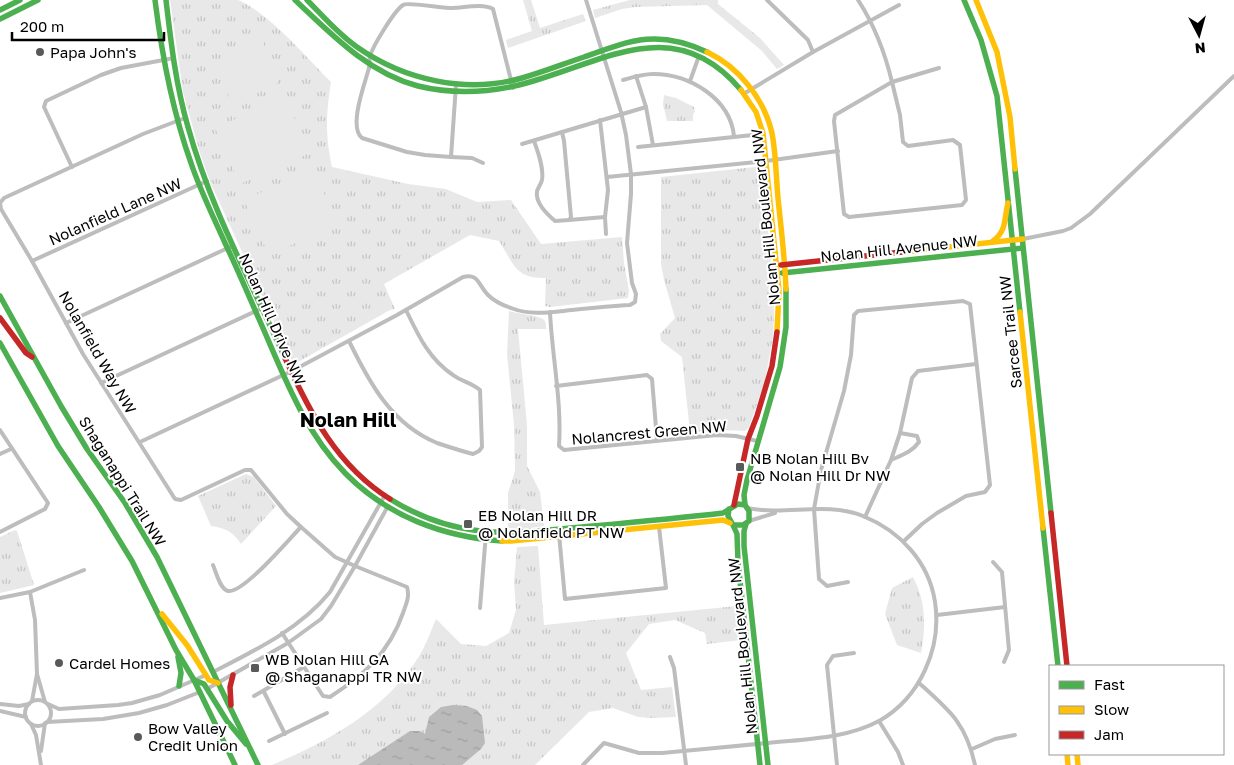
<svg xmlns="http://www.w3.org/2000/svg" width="1234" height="765" font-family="'Golos Text',sans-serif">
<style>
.grass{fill:url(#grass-tufts)}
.garden{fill:#e8e8e8}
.water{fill:url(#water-ripples)}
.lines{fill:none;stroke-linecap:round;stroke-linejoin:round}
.street{stroke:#bdbdbd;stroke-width:4}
.fast{stroke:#4caf50;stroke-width:5.5}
.slow{stroke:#ffc107;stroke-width:5.5}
.jam{stroke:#c62828;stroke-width:5.5}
.poi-dot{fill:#595959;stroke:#fff;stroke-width:2}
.labels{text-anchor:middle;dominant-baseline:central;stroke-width:4;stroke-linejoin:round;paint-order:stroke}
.poi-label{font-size:15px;fill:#000;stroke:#fff;text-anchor:start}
.street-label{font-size:15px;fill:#000;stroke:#fff}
.district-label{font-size:20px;font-weight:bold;fill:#000;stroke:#fff}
</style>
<defs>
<pattern id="grass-tufts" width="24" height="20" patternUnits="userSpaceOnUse" patternTransform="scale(1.25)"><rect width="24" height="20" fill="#e8e8e8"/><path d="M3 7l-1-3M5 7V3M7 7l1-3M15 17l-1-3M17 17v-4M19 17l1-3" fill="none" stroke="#c5c5c5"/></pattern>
<pattern id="water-ripples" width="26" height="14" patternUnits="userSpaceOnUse" patternTransform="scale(1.25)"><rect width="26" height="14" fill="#bababa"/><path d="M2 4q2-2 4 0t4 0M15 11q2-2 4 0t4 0" fill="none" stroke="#9e9e9e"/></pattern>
</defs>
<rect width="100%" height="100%" fill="#fff"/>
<!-- grass -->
<g class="grass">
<path d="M170,0H238C270,14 305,56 331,82C326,114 325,134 332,167L408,184L446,189L477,202L511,200L541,244L622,237L624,263L629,291L628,298L550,307L545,306L546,278C515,279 514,264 499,241L470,235L384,284L395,309L390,310L298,362L292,361L211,184L200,153L183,92Z"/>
<polygon points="523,0 531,0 540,28 583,14 586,21 508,48 506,40 532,31"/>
<polygon points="630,0 718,0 718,4 760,38 784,65 777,69 762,51 707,5 635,7 622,9 595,18 593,10"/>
<polygon points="664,95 676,98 694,107 695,111 693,115 693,121 667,121 663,104"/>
<polygon points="755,167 761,170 762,173 771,262 773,265 774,318 773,336 765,381 749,427 745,431 725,430 690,432 682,357 661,341 660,334 675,318 664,280 661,264 661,177"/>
<path d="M509,311C517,314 542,315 545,321C546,323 546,327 546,329H518L527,425V466L540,492L544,526L524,529L508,528V493L515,471L514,425L507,354Z"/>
<path d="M246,474L254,477L276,506L241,544C233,532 226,528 211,526L198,496Z"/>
<polygon points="15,530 17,531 34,585 0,593 0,537"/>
<path d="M538,546L544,625L737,606L741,640L707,644L705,633L675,620L649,624L626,653L641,690L672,687L676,717L652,718L638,717L613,708L589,712L535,765H272C327,742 383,711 416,661C425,648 430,633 436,619L461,644L486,646L509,633L516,610L514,582L517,547Z"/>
<path d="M913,577C926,602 926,626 921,653L897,645L885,614L892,588Z"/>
</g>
<!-- garden -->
<g class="garden">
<path d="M260,35L278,80L276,85L234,103C208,70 222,45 260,35Z"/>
<polygon points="285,97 310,153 240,184 215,128"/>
<polygon points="313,169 338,224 269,255 244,200"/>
</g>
<!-- water -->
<polygon class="water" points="453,705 467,706 477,710 482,716 485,743 481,749 462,765 358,765 410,731 420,731 425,734 429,717 441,707"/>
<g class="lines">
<!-- street -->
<g class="street">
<polyline points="767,0 808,40 813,52"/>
<path d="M858,0C875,26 885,53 892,82L939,68"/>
<polyline points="636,76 646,107 653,145"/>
<path d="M623,80C633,77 643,74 653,74C689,74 730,98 734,136"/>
<polyline points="690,81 699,56"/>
<polygon points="892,82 900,115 903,142 908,146 953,140 960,145 966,200 962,205 849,217 844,214 834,121 835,115"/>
<path d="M456,85L451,157L425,155L407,152L362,138C348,127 365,83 369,68C370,64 369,60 370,56C373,46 394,11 403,5C406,2 443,8 452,8C464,8 482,3 493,9L513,88"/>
<polyline points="745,93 813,52 899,5"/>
<path d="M185,118L143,134L4,198L0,203L1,209L32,261L83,354L175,499L181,500L245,470H251L287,514L301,527L335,557L355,566L407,587C410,597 406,604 403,613C389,653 364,675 330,697L323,696L282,633"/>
<polyline points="600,120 608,190 605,217 606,234"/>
<path d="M534,141C538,152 544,168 542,180C541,184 538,188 537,191C535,203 547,214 555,221L569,220L571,217L564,141L562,132"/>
<polyline points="522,144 646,107"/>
<polyline points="638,147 753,135"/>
<polyline points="451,157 472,158 483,163"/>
<polyline points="72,167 44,107 46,101 101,75 121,68 174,58"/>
<polyline points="607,177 766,161 838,151"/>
<polyline points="569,220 605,217"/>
<polyline points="1023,239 1063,231 1071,228 1090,214 1234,76"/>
<polyline points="32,261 207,181"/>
<path d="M550,312C552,356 562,402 559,446L564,450L717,435L736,436L757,441"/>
<polyline points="66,323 230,247"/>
<path d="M349,341C369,382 391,424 437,443C449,447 461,451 473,454L479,451L482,447L480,390C472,383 461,381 453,375C429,359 418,335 406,310"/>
<polyline points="101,383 258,310"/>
<polyline points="556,386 647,375 652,379 657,440"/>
<polyline points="0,430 48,503 45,509 0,532"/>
<path d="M140,442L292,371L397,315L463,277C479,273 478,285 488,295C494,301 502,305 511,308C531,316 552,312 572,310C591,308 611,306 630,305L635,302L636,294L632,283L627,243L631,194V174L626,135L621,112L586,0"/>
<polyline points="0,454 11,449"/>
<path d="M891,460C902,455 912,452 919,442L917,436L900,433"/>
<polyline points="865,517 891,460 900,433 912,378 918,371 976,364"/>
<polyline points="749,521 775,513"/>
<polyline points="559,534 565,599 666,588 659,527"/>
<polyline points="993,562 1002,572 1009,650 1004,662"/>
<path d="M213,565C216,572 220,589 228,591C244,593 289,539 301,527"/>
<polyline points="848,582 827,586 819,579 814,509 821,470 844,391 851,355 854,315 858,311 963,301 970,304 990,485 985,492 966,496 937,513 922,524 904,541"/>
<polyline points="30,592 35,620 37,674 45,702"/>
<polyline points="0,598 30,592 84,570"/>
<polyline points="480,608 486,533"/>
<polyline points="937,615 1005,607"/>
<polyline points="670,657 674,668 686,765"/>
<path d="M213,672C254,651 300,629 330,592L385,495"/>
<path d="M919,683C949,710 966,723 975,765"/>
<polyline points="207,689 288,643 321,619 331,606 355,566 388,506"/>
<polyline points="264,692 285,734"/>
<polyline points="254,696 304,667"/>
<circle cx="38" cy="713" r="13"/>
<polyline points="32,701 37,674"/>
<polyline points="0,704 19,706 29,704"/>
<polyline points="48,704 59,709 118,705 132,703 160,695 206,675"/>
<polyline points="0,711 26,717"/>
<polyline points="879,721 898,752 903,765"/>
<polyline points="47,722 103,719 139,713 167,705 200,692"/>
<polyline points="31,724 36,735 41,765"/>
<polyline points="269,741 327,713"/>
<polyline points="972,749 995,739 1015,735"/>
<polyline points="41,751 45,723"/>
<path d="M583,765L604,743L639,753H662C697,750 733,746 768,743C805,739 845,739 879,721C920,698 942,648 935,602C929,562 900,531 863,516C825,501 787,516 747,508"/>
<polyline points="837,765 827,665 833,656 854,653"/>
</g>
<!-- fast -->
<g class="fast">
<path d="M155,0C162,56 172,110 191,163C200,190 213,216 225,243C237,268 248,294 259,319C283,373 303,430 345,473C387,516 443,537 502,541"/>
<path d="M166,0C171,43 176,86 188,127C210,207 251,282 285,358"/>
<path d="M295,0C331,34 368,73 418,86C451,94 485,93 519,85C600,65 673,9 741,90"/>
<path d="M307,0C323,16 338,34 357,47C404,80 466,94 522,78C543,72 563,64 584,57C631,40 658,29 707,52"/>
<polyline points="964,0 981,40 997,96 1020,312"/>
<polyline points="0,10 20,0"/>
<polyline points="0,19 38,0"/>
<polyline points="1015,169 1051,513"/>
<polyline points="782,273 1023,248"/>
<polyline points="0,296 61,406 87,449 125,503 157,557 258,765"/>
<polyline points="0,343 58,446 99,507 132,561 176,650 194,680 235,765"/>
<path d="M390,499C461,543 515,533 593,526C637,522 680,518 723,513L738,504L745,505L749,511V521L743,525H733L728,516L729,509"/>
<polyline points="745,505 744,495 747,480 780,367 786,327 786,289"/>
<polyline points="746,524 744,531 744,546 768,765"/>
<polyline points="733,525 737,534 738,563 760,765"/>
<polyline points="1043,528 1058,666"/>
<polyline points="178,657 181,673 179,686"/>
<polyline points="194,680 204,684 227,721 246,744"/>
</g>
<!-- slow -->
<g class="slow">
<polyline points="976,0 997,52 1010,117 1015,169"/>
<path d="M707,52C739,67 764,99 772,133C776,154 776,176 778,198C781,228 785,259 786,289"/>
<polyline points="741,90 756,112 763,133 779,291 777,332"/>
<path d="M993,241C1007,231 1004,218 1008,203"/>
<polyline points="902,252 1023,239"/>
<polyline points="1020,312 1043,528"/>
<polyline points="502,541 511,541 723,520 730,523"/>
<polyline points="162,614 187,645 209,680 218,683"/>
<polyline points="1067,754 1068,765"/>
<polyline points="1077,754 1078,765"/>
</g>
<!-- jam -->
<g class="jam">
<polyline points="781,265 902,252"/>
<polyline points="0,318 26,353 32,357"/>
<path d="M285,358C310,413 337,466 390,499"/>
<polyline points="734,505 748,439 757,416 772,366 777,332"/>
<polyline points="1051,513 1067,666"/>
<polyline points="231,705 230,687 233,675"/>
</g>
</g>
<!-- markers -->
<g class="poi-dot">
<circle cx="40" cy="52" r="5"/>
<rect x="735" y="462" width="10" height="10" rx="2.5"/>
<rect x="463" y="519" width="10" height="10" rx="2.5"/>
<circle cx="59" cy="663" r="5"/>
<rect x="250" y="663" width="10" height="10" rx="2.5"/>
<circle cx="138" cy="737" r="5"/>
</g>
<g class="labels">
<!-- poi labels -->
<g class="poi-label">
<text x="50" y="52">Papa John's</text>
<text x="750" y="458">NB Nolan Hill Bv<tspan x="750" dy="17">@ Nolan Hill Dr NW</tspan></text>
<text x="478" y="515">EB Nolan Hill DR<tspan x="478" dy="17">@ Nolanfield PT NW</tspan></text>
<text x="265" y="659">WB Nolan Hill GA<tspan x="265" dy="17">@ Shaganappi TR NW</tspan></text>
<text x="69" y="663">Cardel Homes</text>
<text x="148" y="728">Bow Valley<tspan x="148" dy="17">Credit Union</tspan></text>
</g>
<!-- street labels -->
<g class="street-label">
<text transform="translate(115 211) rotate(-24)">Nolanfield Lane NW</text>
<text transform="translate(765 217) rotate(-96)">Nolan Hill Boulevard NW</text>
<text transform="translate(899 248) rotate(-6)">Nolan Hill Avenue NW</text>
<text transform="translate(273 319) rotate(66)">Nolan Hill Drive NW</text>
<text transform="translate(1010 332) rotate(-96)">Sarcee Trail NW</text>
<text transform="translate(98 352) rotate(60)">Nolanfield Way NW</text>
<text transform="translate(649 432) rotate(-5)">Nolancrest Green NW</text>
<text transform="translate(123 481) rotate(58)">Shaganappi Trail NW</text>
<text transform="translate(742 646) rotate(-96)">Nolan Hill Boulevard NW</text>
</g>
<!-- district labels -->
<g class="district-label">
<text x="348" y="419">Nolan Hill</text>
</g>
</g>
<!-- legend -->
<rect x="1049" y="665" width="175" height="90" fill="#ffffff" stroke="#999999"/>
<rect x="1059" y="681" width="25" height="8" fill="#4caf50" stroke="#999999"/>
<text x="1094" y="690" font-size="15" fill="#000000">Fast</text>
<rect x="1059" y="706" width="25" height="8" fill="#ffc107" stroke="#999999"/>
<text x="1094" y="715" font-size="15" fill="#000000">Slow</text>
<rect x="1059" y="731" width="25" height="8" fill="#c62828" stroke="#999999"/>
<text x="1094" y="740" font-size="15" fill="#000000">Jam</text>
<!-- north arrow -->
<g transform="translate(1199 35) rotate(174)" stroke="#ffffff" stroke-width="4" paint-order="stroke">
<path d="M0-4L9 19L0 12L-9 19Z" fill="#000000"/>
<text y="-8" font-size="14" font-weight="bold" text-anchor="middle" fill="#000000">N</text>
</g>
<!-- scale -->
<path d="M12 32v8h152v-8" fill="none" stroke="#000000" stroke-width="2.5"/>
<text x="20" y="32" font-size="15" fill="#000000" stroke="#ffffff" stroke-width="4" paint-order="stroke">200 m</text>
</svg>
